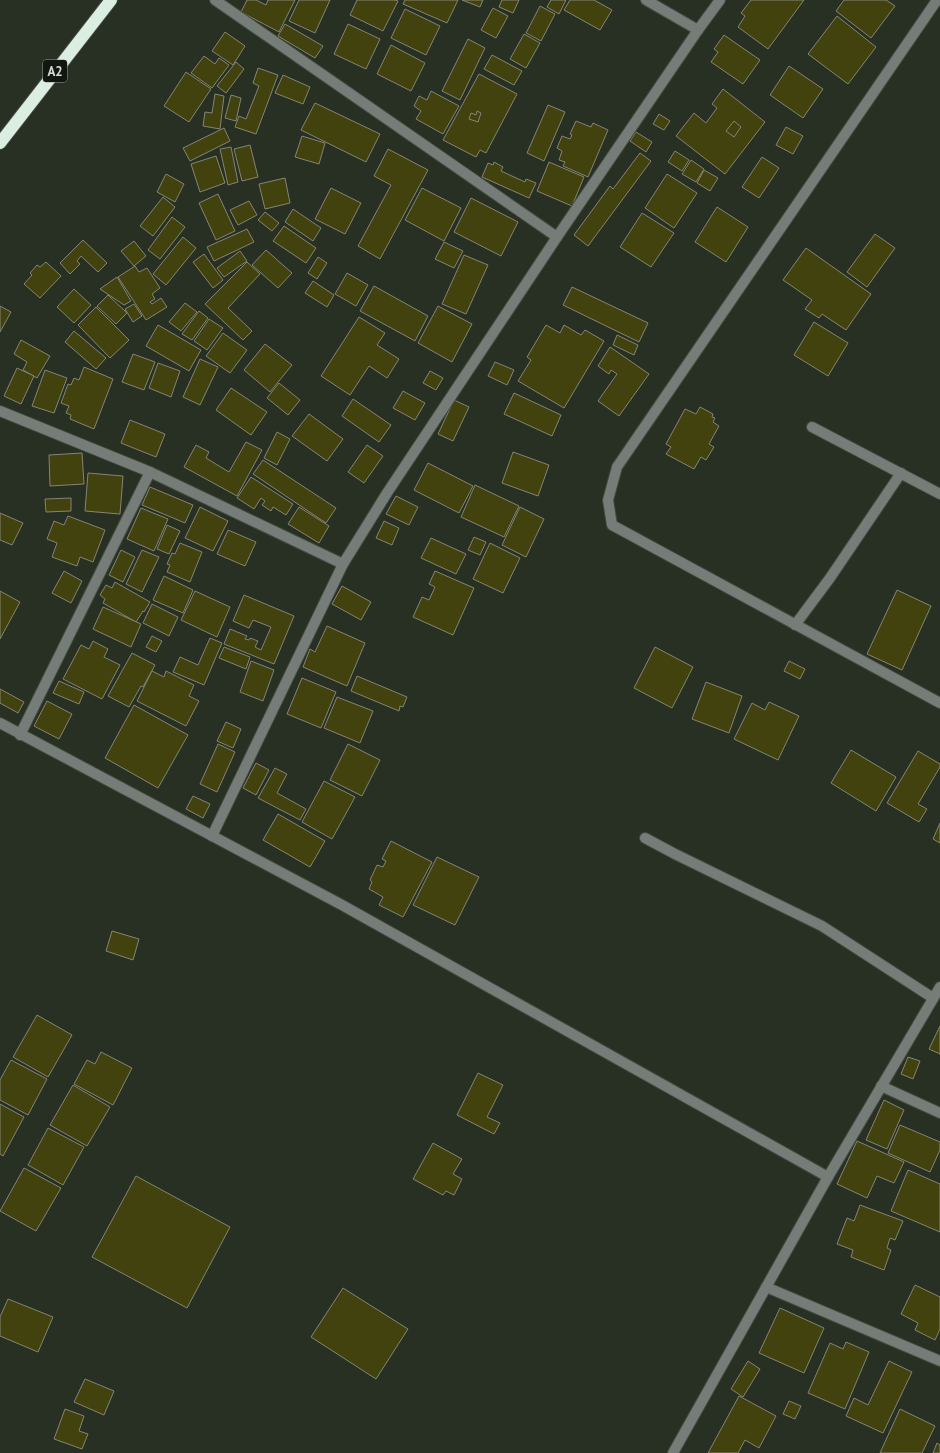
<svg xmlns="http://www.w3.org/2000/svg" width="940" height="1453" font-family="'PT Sans',sans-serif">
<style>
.building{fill:#42420e;stroke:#848575}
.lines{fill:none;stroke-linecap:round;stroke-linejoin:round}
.minor-casing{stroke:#444b3f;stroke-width:12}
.highway-casing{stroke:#444b3f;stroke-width:14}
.minor{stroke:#767c78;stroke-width:10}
.highway{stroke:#dcede2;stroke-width:12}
.labels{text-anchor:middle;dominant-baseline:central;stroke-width:3.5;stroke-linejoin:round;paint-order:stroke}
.shield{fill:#121610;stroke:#9ba098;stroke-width:1}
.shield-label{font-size:13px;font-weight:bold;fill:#d6dbd3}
</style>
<rect width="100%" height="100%" fill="#282f23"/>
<!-- building -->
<g class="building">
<polygon points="247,0 256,0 266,5 268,0 295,0 279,32 241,12"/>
<polygon points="299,0 330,0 315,33 289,21"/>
<polygon points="357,0 395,0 398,1 383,31 350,15"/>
<polygon points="405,0 458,0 447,23 403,4"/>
<polygon points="462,0 483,0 480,7"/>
<polygon points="502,0 519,0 513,13 499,7"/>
<polygon points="551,0 566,0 559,14 547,7"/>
<polygon points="570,0 594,0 612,10 600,30 564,10"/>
<polygon points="751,0 804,0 768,49 738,27 745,16 741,13"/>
<polygon points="844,0 886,0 895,6 871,38 836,11"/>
<polygon points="540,6 555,14 541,41 526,33"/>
<polygon points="493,8 508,16 496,38 481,30"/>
<polygon points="405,9 440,26 426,55 391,38"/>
<polygon points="837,16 876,47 848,84 808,54"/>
<polygon points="285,24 323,46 315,58 278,36"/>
<polygon points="348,24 380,39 366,69 334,54"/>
<polygon points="225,32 245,46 233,65 212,51"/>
<polygon points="524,34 540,43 526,68 510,59"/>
<polygon points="724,35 760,60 743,84 711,62 718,52 714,49"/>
<polygon points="468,39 485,48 460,100 442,91"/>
<polygon points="391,45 425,63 411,91 377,74"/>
<polygon points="492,55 522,71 514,85 484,69"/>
<polygon points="204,56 215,64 219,58 229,65 212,88 191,73"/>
<polygon points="236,62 244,69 226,93 217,86"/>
<polygon points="789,66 823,89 803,118 770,95"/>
<polygon points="258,68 278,75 256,134 235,127 239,116 246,119 259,86 253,83"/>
<polygon points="186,72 211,89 189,122 164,106"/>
<polygon points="479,74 517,94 486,153 480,150 476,157 443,140"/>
<polygon points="283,75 310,87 303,104 275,93"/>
<polygon points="723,89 765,122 725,174 676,136 694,113 706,123 717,108 712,104"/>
<polygon points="431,91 459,106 443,134 416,119 421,111 414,106 419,96 427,100"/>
<polygon points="215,94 224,96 220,129 203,126 205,112 212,113"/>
<polygon points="231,95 241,98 236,121 225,118"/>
<polygon points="315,103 380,134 366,162 301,130"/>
<polygon points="548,105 565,112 544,161 527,153"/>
<polygon points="477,111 481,113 478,122 469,119 471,113 476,115"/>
<polygon points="659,114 670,121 664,130 653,124"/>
<polygon points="576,121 591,127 593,123 608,130 588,177 563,166 565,162 559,160 562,151 557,148 562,136 570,139 572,135 570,134"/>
<polygon points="734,121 741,127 734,137 726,131"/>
<polygon points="786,127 803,136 793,154 776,145"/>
<polygon points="224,128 230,141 190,161 183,148"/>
<polygon points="636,132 652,142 646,152 630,141"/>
<polygon points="302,136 325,143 319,164 295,157"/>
<polygon points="250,145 258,177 242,181 234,149"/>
<polygon points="231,147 238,182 228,185 220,149"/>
<polygon points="388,149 428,170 380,259 358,246 391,185 374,176"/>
<polygon points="675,151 689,160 682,171 668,162"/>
<polygon points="640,153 651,161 588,246 574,235 610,186 613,189"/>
<polygon points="216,156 225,183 200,192 191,164"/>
<polygon points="762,157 779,168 759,198 742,187"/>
<polygon points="691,160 704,169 696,182 682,174"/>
<polygon points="494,162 503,167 501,171 525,182 526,179 536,183 529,198 482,177 488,163 493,165"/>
<polygon points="549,162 584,177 572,206 537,191"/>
<polygon points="704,170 718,178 710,191 697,183"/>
<polygon points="166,174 184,184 175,202 157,192"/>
<polygon points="667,174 697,193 674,228 645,208"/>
<polygon points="285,178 290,203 265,209 259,184"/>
<polygon points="331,188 361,203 345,234 315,219"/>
<polygon points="422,188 461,208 444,241 405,220"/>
<polygon points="218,194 235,231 216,240 199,203"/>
<polygon points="163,197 175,207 153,236 140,226"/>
<polygon points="471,198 518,222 501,256 454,232"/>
<polygon points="249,201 257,215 238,225 230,210"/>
<polygon points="717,207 748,227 726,262 695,242"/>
<polygon points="293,209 321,228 313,241 285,222"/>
<polygon points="265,212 279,223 272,231 258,220"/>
<polygon points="642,213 674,233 651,267 620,247"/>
<polygon points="172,217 185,227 160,259 148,250"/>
<polygon points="284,226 316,248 306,263 273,241"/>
<polygon points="247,229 254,242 214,261 207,247"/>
<polygon points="875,234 895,248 867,287 847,272"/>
<polygon points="183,237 196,248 166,285 153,274"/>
<polygon points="83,240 107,263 98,272 81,256 77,261 80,264 70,274 60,263"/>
<polygon points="134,241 146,256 134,266 121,251"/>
<polygon points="444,242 463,251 454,268 435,259"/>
<polygon points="806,248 871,294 846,330 822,314 819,318 805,309 812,300 783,280"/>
<polygon points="266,250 292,273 278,288 252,265"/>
<polygon points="240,251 247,261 224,277 217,268"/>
<polygon points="204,254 223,280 213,288 193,262"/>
<polygon points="464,255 488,265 466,314 442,304"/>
<polygon points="318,257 327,263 317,279 308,273"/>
<polygon points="46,262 61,276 40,298 24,284 32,275 30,273 37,265 40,267"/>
<polygon points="247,262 260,274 228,308 252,331 243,340 205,304"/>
<polygon points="135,266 139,272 147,268 160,288 152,294 155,299 150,302 152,304 161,298 167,307 146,320 118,277"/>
<polygon points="347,273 368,285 356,306 335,294"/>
<polygon points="117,277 131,301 124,305 100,289"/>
<polygon points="313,281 334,295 327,307 305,293"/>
<polygon points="374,286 428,316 415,341 360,311"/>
<polygon points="572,287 648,323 639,342 563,305"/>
<polygon points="74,289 91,305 74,323 57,307"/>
<polygon points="108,295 127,313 116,324 97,306"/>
<polygon points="185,303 197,312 181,331 169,322"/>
<polygon points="134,304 142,316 133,322 125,309"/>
<polygon points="0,306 11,312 0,332"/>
<polygon points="438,306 472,324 452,362 418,343"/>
<polygon points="96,307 129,340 110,358 78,325"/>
<polygon points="199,311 208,318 192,340 182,334"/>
<polygon points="359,317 385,333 377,345 399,359 387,378 369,366 350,395 321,376"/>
<polygon points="209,319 223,328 207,350 194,341"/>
<polygon points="814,322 848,343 828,376 794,355"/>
<polygon points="158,325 201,350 189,371 146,346"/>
<polygon points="546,325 560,333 564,325 581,335 585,330 604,341 564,408 518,381 531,360 527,357"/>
<polygon points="74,331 106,358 96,369 65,342"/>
<polygon points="223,333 247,350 230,373 206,356"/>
<polygon points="617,335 638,345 634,355 613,345"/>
<polygon points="21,340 50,356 37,378 23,370 27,362 14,354"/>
<polygon points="265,344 292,365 270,392 244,370"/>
<polygon points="610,347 649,374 619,416 598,401 617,374 611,370 609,374 598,366"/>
<polygon points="133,354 155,362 144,390 122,382"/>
<polygon points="200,359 218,367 200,405 183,397"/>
<polygon points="495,362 514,370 507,385 488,376"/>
<polygon points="158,363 180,371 171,397 149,388"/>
<polygon points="84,367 113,379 94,429 70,419 71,415 66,413 69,406 61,403 68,384 71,385 74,378 79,380"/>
<polygon points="17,368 34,376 21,404 4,396"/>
<polygon points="45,370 67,378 54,413 32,406"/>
<polygon points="430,371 443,378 436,390 423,383"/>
<polygon points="279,383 300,400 288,415 267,398"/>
<polygon points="231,388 267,412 251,435 216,410"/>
<polygon points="403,391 425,403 415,420 393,408"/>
<polygon points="514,393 561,415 552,436 504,414"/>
<polygon points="353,399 391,425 379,442 342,416"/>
<polygon points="454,400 469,407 453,441 438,434"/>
<polygon points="700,407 713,414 712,417 715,418 713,422 719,426 709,444 714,447 706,460 701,457 694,469 666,454 671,447 666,444 685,409 696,414"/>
<polygon points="309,414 343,439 327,461 292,436"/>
<polygon points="130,420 165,434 156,457 121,443"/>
<polygon points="277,432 290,439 277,465 264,458"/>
<polygon points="246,442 262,450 237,496 184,467 196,445 209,452 206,458 229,472"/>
<polygon points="367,445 383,456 364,483 348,472"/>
<polygon points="513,452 549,465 538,496 502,483"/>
<polygon points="82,453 84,484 50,486 49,455"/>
<polygon points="263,460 336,508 326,523 253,474"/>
<polygon points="428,463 473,486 459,513 414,490"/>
<polygon points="88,473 123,476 120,514 85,511"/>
<polygon points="251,477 293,504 286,515 273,507 271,511 262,505 265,501 261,498 254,509 237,498"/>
<polygon points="475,485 519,506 504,537 461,517"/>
<polygon points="150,487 193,505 185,523 142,505"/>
<polygon points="396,496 418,507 409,525 386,514"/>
<polygon points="71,498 71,511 46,512 45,499"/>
<polygon points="200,507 228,521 213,551 185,538"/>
<polygon points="299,507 329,526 319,543 288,524"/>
<polygon points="520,507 544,519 526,557 502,545"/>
<polygon points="141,508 168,519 154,551 127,539"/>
<polygon points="0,513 23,523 12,545 0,540"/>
<polygon points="68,516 105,530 93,562 80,557 77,566 52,557 57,543 47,539 54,521 64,525"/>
<polygon points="384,521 399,528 392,545 376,538"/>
<polygon points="167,525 180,531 169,554 157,549"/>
<polygon points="228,530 256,542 245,566 217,554"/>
<polygon points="474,537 486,542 480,555 468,550"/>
<polygon points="431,538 466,554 456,574 421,558"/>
<polygon points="180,543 202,552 190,582 167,572 170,565 167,564 172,553 175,554"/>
<polygon points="490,543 520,558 503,593 473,579"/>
<polygon points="121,550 135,557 123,582 109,575"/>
<polygon points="142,550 159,557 142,592 126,584"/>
<polygon points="64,571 82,581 71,603 52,593"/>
<polygon points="435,571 474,588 453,635 413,617 422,597 429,600 435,587 429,584"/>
<polygon points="164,576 193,590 183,613 153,600"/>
<polygon points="115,582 150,602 144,612 143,611 136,622 103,603 105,599 100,595 106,585 112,588"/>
<polygon points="342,586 371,602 361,620 332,604"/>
<polygon points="897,590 931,606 902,670 867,654"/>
<polygon points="0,591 20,602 0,639"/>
<polygon points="195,591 230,607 217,637 181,620"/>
<polygon points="244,595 294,616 274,664 224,644 230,629 247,636 245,639 249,640 250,638 258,641 255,647 261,650 271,627 253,620 249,628 233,621"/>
<polygon points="152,604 178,617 169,636 143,623"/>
<polygon points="103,607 141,624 131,647 93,629"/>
<polygon points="327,626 365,643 347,686 303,667 310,649 315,652"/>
<polygon points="152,636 162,641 156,652 146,647"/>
<polygon points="210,638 222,643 204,685 173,672 180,657 198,665"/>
<polygon points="93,641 108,649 104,657 120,665 102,699 63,679 81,645 89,649"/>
<polygon points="224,647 250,657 246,669 219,658"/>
<polygon points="655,647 693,667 672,708 634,688"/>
<polygon points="132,653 155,665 143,687 141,686 129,707 108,696"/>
<polygon points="251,661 274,670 263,701 240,692"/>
<polygon points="789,661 805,669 800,679 784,671"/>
<polygon points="152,671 164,677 166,671 194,685 189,696 199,701 186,726 137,701"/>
<polygon points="357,676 407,697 403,707 400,706 399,711 351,691"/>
<polygon points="302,678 336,692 321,728 287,714"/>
<polygon points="59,681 84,692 79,704 53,693"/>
<polygon points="706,682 742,696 729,733 692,719"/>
<polygon points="0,689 24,702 18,713 0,703"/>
<polygon points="337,697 373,711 360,743 324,728"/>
<polygon points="47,701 72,714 59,739 34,726"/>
<polygon points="769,702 799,716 778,760 734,739 752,703 765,710"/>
<polygon points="134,705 188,735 158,788 105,758"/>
<polygon points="226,722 241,729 233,748 217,741"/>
<polygon points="218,744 235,752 217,792 200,784"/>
<polygon points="348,744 380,760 362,796 330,780"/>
<polygon points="851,750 896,777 876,811 831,783"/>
<polygon points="918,751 940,764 940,767 918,804 927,809 919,822 887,803"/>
<polygon points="256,763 269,770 256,795 243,788"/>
<polygon points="275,768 287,774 277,793 306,809 300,820 258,798"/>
<polygon points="324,781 355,797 332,839 302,822"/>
<polygon points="193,796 210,804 203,818 186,809"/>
<polygon points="278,814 325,841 310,867 263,840"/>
<polygon points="940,823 940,843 933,839"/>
<polygon points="391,841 432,862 403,917 379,905 383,897 369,889 372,882 370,880 377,865 383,867 386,861 382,859"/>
<polygon points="437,857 479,877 455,925 413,905"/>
<polygon points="112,931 139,939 133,960 106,951"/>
<polygon points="37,1015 72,1035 48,1077 13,1057"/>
<polygon points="940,1026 940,1054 929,1049"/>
<polygon points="101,1052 132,1068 113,1105 74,1084 87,1060 95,1064"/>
<polygon points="908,1057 920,1061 913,1079 901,1074"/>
<polygon points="11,1060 47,1079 28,1115 0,1100 0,1080"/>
<polygon points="478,1073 503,1085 487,1117 500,1123 494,1134 457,1115"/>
<polygon points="73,1085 110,1107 87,1146 50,1125"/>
<polygon points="884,1100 904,1110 887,1149 866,1140"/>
<polygon points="0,1104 24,1117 3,1156 0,1154"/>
<polygon points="900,1125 940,1142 940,1150 930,1172 888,1153"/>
<polygon points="48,1128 84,1147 63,1185 28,1165"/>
<polygon points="857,1141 904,1162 894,1183 877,1176 867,1198 837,1184"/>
<polygon points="433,1143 462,1159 453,1174 462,1179 454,1195 446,1191 443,1195 413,1179"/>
<polygon points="24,1168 61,1188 36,1231 0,1211"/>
<polygon points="908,1170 940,1184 940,1232 891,1211"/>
<polygon points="136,1176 230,1227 187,1308 92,1257"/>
<polygon points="860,1205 903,1221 895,1240 890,1238 887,1248 891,1250 884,1270 851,1257 853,1250 837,1244 847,1218 854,1221"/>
<polygon points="915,1285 940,1297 940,1329 935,1340 915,1330 918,1323 901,1314"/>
<polygon points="343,1288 408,1329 376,1379 311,1337"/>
<polygon points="8,1299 53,1317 38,1352 0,1336 0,1317"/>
<polygon points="780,1308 824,1328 804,1373 759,1353"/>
<polygon points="846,1342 869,1352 845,1409 808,1393 830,1343 843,1349"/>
<polygon points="748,1361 760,1369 743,1397 731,1389"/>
<polygon points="889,1361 912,1372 883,1433 846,1416 854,1398 868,1405"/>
<polygon points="85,1379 114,1391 104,1415 74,1402"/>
<polygon points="739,1396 776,1416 759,1448 745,1440 738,1453 708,1453"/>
<polygon points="789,1401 801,1406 795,1419 783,1414"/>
<polygon points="65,1409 84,1416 79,1431 88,1434 82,1449 54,1439"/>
<polygon points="900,1409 935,1426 922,1453 880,1453"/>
<polygon points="937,1443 940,1445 940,1453 933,1453"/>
</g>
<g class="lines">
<defs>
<g id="minor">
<polyline points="215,0 557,237"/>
<polyline points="646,0 698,30"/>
<polyline points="937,0 617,467 608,500 612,525 940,703"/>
<polyline points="0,411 150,472 343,564"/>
<polyline points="812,427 940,494"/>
<polyline points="795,625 830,578 901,473"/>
<polyline points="0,723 342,905 828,1177"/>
<polyline points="20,735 150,472"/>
<polyline points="212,836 343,564 387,493 557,237 698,30 720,0"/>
<polyline points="645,838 675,854 822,926 933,998"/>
<polyline points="881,1086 940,1113"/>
<polyline points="766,1287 940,1361"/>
<polyline points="673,1453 828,1177 940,987"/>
</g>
<polyline id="highway" points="0,143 111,0"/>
</defs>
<!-- minor casing -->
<use href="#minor" class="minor-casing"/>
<!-- highway casing -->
<use href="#highway" class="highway-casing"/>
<!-- minor -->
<use href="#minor" class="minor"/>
<!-- highway -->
<use href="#highway" class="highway"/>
</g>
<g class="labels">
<!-- shield labels -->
<rect class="shield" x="43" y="60" width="24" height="22" rx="3"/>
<g class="shield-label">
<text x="55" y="71">A2</text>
</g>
</g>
</svg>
